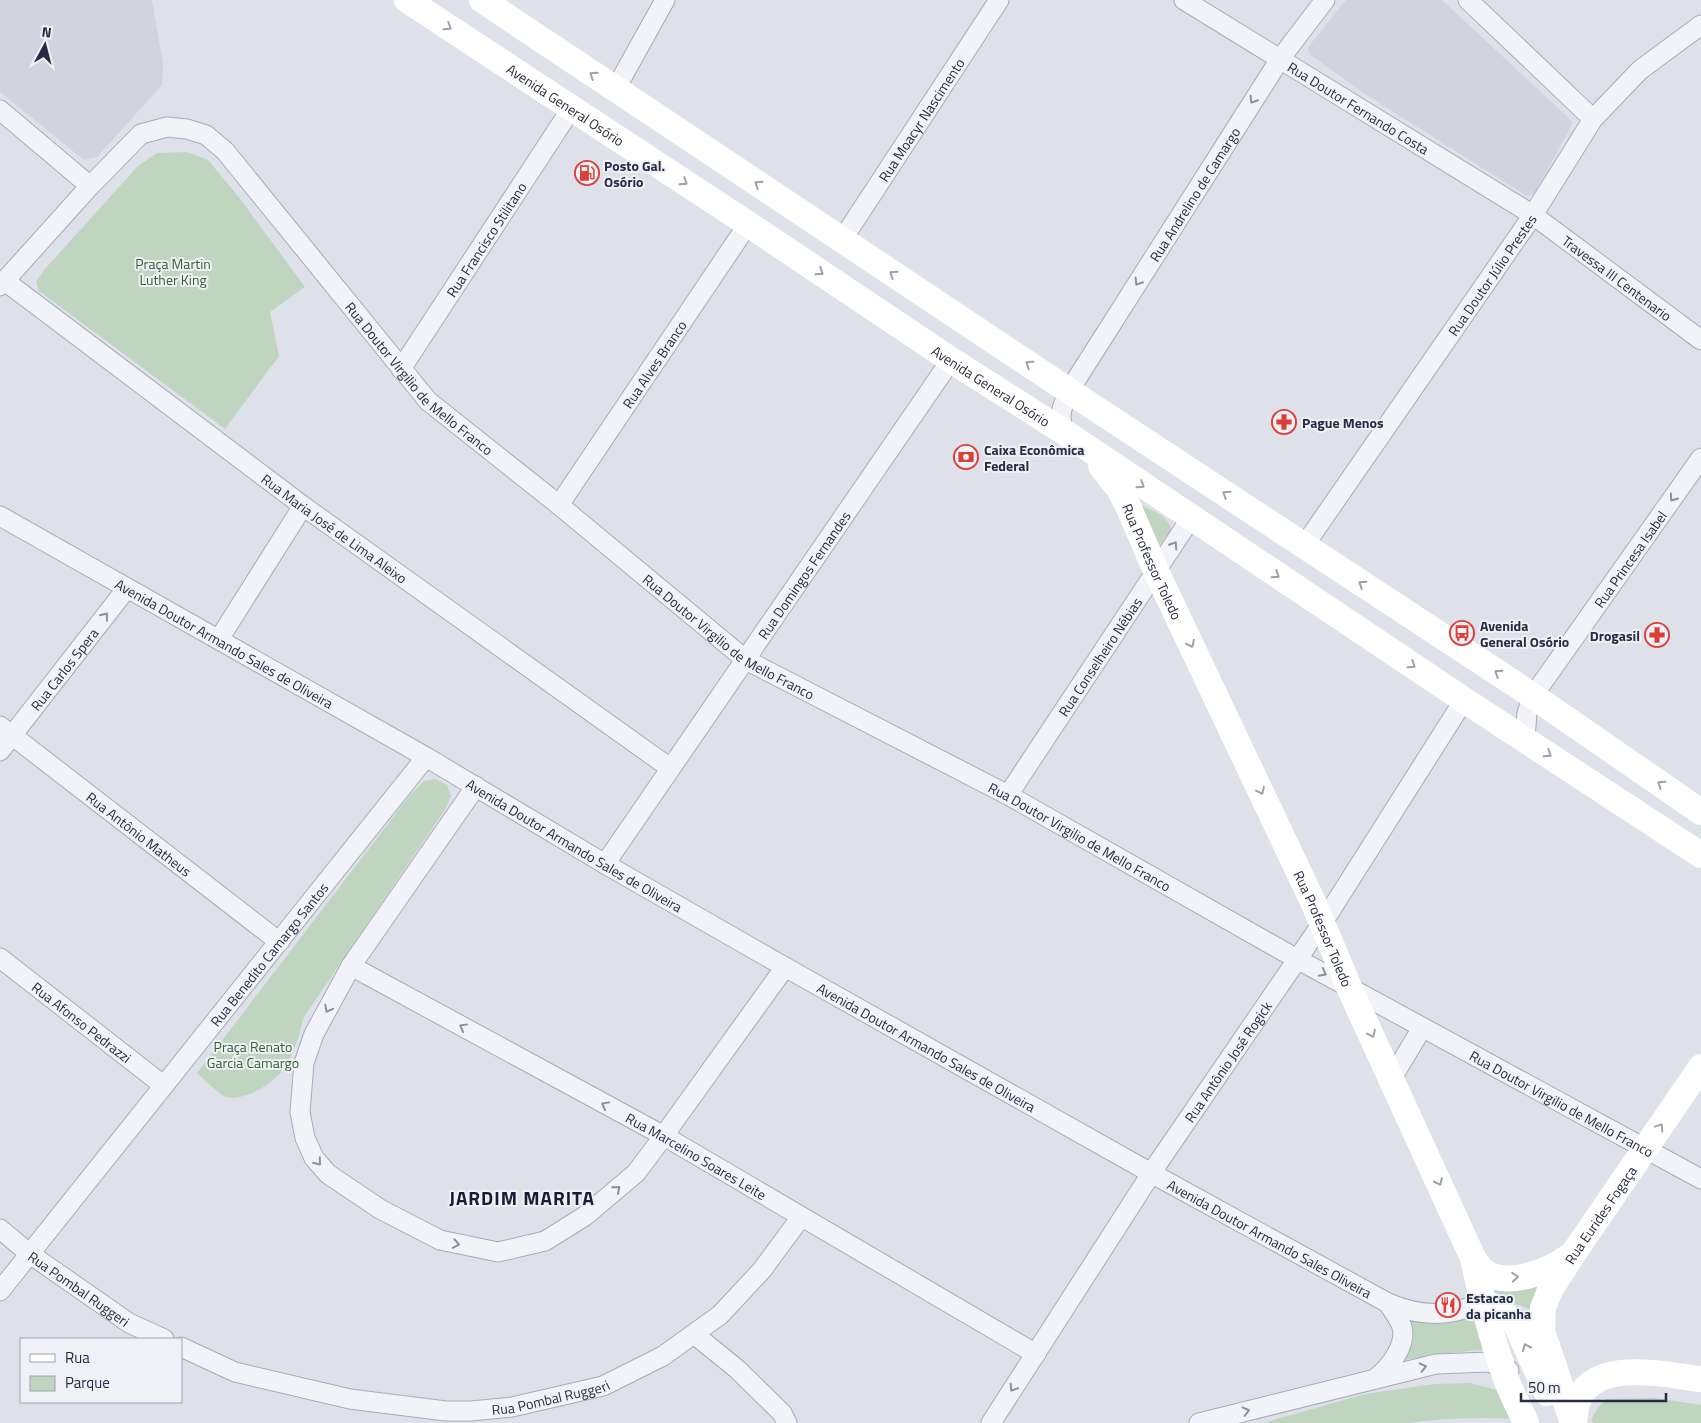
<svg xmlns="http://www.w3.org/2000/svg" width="1701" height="1423" font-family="'Titillium Web',sans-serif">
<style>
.built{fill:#d1d3df}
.green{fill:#c0d5bf}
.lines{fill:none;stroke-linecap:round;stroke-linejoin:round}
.street-casing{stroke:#a8aab8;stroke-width:21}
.street{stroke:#f2f3f8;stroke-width:19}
.secondary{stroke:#fff;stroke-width:26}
.oneway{stroke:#9da0aa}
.oneway2{stroke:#8c8f9e}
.labels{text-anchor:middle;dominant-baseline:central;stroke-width:4;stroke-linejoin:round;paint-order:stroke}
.street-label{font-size:14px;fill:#262b43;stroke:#eff1f7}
.poi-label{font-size:14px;font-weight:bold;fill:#262b43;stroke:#eff1f7;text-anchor:start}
.park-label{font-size:14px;fill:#326032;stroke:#eff1f7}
.district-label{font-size:19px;font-weight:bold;letter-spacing:1px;fill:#181c34;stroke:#eff1f7}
</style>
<rect width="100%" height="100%" fill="#dfe1ea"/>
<!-- built -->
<g class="built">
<polygon points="0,0 152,0 163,64 162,85 97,157 84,160 0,92"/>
<polygon points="1346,0 1442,0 1572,121 1570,129 1534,194 1529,196 1525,195 1365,94 1309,54 1308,47"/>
</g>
<!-- green -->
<g class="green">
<polygon points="187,152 208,160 238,196 305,287 270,312 279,356 225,429 39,291 36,282 44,270 138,166 157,153"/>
<path d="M1142,505C1153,511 1170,517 1171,530L1161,543L1158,545L1140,507Z"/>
<path d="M435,779L447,785L451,796L446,808L304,1017C294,1053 288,1077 252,1093C244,1096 236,1099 227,1097C219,1095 204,1079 197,1073L410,795L424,781Z"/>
<polygon points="1541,1282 1531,1310 1500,1297 1493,1291 1493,1284"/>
<path d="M1477,1316L1490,1349L1440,1354L1404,1360C1414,1343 1417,1336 1408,1317C1432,1320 1453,1321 1477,1316Z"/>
<path d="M1470,1383L1498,1390L1517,1419C1481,1417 1444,1418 1408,1423H1263L1365,1394L1434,1384Z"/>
<polygon points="1655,1398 1701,1405 1701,1423 1593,1423 1591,1420 1597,1409 1606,1399"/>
</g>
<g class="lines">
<defs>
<g id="street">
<path id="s1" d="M1184,0L1533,215L1701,340"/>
<polyline points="1468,0 1593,119"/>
<polyline points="615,90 665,0"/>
<polyline points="0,110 90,186"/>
<path id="s2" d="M842,240L999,0"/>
<path id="s3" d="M5,281L303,506L670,768"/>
<path id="s4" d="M0,286L90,186L141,134L167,127L187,129L206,135L225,151L428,401L559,505L746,660L1008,795L1297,959L1701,1179"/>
<path id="s5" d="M401,369L571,109"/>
<path id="s6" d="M1064,432C1058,416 1062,406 1069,391L1280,59L1325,0"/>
<path id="s7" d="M559,505L748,224"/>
<path id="s8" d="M0,516L426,757L605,864L785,967L1151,1173L1388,1303C1409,1312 1430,1316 1452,1312C1463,1310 1472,1305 1483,1305"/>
<path id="s9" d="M1304,546L1533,215L1593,119L1640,70L1701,25"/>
<polyline points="219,639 303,506"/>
<path id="s10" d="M0,726L273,937L280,941"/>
<path id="s11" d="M1525,739L1527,713L1533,696L1701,458"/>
<path id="s12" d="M0,751L127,588"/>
<polyline points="476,786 351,966 314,1034 304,1063 300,1112 305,1138 314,1158 328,1174 380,1209 440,1240 498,1252 545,1241 585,1216 636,1173 657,1145 785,967"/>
<path id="s13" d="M1008,795L1191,518"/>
<path id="s14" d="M605,864L951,360"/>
<path id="s15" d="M0,958L163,1085"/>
<path id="s16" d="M351,966L664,1136L1036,1354"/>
<polyline points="1392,1078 1422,1028"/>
<path id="s17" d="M0,1229L30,1254L129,1323L164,1339"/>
<path id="s18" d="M0,1291L426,757"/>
<polyline points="694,1334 737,1369 782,1413 787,1423"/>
<path id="s19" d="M181,1347L235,1372L350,1399L446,1411H471L512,1407L603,1386L663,1356L720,1315L762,1270L801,1217"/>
<path d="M1376,1378C1389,1368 1407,1345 1402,1327C1399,1318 1393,1311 1388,1303"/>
<path id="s20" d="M991,1423L1158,1163L1329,913L1464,700"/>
<polyline points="1199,1423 1436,1364 1489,1362 1509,1370"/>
</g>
</defs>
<!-- street casing -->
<use href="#street" class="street-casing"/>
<!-- street -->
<use href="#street" class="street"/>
<!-- secondary -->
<g class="secondary">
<path id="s21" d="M407,0L748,224L951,360L1064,432L1464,700L1701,855"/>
<polyline points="482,0 1069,391 1533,696 1701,812"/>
<path id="s22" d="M1101,466L1119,489L1128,506L1156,571L1314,904L1349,987L1473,1258C1482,1300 1492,1341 1507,1381C1512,1395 1520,1409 1526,1423"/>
<path d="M1473,1258C1476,1262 1479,1268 1483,1271C1507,1289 1549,1271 1570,1256"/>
<polyline points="1483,1305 1493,1306 1515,1322 1547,1393"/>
<path id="s23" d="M1573,1423L1542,1331L1543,1308L1550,1290L1573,1254L1701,1067"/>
<path d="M1574,1423C1575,1418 1575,1412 1576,1407C1589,1356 1664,1375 1701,1379"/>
</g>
</g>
<!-- one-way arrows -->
<defs><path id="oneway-chevron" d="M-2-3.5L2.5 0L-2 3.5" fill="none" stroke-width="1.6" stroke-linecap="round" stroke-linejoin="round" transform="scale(1.25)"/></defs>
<g class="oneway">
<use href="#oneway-chevron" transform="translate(448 27) rotate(33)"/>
<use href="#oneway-chevron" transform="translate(593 75) rotate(-146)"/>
<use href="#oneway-chevron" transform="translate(684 182) rotate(33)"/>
<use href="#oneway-chevron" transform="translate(758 184) rotate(-146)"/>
<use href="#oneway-chevron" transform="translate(820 272) rotate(34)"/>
<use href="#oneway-chevron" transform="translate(893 274) rotate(-146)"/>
<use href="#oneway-chevron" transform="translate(1029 364) rotate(-146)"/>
<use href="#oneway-chevron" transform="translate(1141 485) rotate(33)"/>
<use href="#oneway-chevron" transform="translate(1226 494) rotate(-147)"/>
<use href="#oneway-chevron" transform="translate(1276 575) rotate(34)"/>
<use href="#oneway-chevron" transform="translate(1362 584) rotate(-147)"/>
<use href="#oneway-chevron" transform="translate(1191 644) rotate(65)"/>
<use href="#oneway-chevron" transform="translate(1412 665) rotate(34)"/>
<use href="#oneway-chevron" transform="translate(1498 673) rotate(-147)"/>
<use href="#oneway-chevron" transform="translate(1548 754) rotate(34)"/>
<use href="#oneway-chevron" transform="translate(1661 784) rotate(-145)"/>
<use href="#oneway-chevron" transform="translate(1261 791) rotate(65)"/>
<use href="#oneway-chevron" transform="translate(1372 1034) rotate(65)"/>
<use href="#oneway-chevron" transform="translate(1660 1127) rotate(-56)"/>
<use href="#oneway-chevron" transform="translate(1439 1182) rotate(66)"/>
<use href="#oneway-chevron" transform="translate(1515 1277) rotate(-4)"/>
<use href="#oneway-chevron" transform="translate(1526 1347) rotate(-114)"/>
</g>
<g class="oneway2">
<use href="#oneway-chevron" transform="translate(1253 100) rotate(122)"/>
<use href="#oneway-chevron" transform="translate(1138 282) rotate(122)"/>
<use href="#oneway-chevron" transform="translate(1673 498) rotate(125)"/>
<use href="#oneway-chevron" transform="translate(1174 545) rotate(-57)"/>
<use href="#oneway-chevron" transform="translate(105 616) rotate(-52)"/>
<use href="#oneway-chevron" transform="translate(1323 973) rotate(28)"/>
<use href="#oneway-chevron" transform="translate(328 1009) rotate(118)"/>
<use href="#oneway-chevron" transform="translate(463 1027) rotate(-151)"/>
<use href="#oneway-chevron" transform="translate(605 1105) rotate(-151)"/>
<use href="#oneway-chevron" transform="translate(318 1162) rotate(51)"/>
<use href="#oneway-chevron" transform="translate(617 1189) rotate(-41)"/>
<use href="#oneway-chevron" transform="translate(456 1244) rotate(11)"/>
<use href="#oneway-chevron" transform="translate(1423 1367) rotate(-13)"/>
<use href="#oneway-chevron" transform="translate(1013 1388) rotate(123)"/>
<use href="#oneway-chevron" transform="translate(1246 1411) rotate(-14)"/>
</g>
<!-- icons -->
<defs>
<symbol id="fuel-ring" viewBox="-11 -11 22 22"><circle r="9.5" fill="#eff1f7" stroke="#dd3e36" stroke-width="1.5"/><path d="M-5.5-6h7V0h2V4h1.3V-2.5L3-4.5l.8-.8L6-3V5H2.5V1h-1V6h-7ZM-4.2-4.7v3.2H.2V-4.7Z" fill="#dd3e36"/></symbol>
<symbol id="pharmacy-ring" viewBox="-11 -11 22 22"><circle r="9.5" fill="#eff1f7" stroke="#dd3e36" stroke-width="1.5"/><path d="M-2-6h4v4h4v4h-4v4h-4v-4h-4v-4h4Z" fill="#dd3e36"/></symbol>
<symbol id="bank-ring" viewBox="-11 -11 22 22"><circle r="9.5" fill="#eff1f7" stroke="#dd3e36" stroke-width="1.5"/><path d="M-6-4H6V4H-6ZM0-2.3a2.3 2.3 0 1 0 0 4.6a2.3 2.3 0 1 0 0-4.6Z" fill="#dd3e36"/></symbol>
<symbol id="bus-ring" viewBox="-11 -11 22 22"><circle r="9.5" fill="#eff1f7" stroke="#dd3e36" stroke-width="1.5"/><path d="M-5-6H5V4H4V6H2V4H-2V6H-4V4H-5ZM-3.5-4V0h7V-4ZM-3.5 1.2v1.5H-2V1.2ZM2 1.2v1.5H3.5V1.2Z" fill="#dd3e36"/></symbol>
<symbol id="restaurant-ring" viewBox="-11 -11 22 22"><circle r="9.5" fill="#eff1f7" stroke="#dd3e36" stroke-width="1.5"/><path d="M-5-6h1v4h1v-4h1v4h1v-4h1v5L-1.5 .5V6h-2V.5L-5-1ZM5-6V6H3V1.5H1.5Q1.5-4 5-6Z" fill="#dd3e36"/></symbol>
</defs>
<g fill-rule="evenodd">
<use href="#fuel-ring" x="573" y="159" width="28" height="28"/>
<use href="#pharmacy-ring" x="1270" y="408" width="28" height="28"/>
<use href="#bank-ring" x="952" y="443" width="28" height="28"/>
<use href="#bus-ring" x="1448" y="619" width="28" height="28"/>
<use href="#pharmacy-ring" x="1643" y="621" width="28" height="28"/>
<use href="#restaurant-ring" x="1434" y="1291" width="28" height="28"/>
</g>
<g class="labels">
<!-- street labels -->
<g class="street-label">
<text stroke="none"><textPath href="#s21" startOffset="190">Avenida General Osório</textPath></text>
<text stroke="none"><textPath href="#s1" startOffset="205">Rua Doutor Fernando Costa</textPath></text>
<text stroke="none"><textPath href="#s2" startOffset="144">Rua Moacyr Nascimento</textPath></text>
<text stroke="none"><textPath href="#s6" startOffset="276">Rua Andrelino de Camargo</textPath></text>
<text stroke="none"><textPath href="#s5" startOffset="155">Rua Francisco Stilitano</textPath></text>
<text stroke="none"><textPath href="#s9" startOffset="330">Rua Doutor Júlio Prestes</textPath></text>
<text stroke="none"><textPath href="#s1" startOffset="515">Travessa III Centenario</textPath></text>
<text stroke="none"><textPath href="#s7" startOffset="170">Rua Alves Branco</textPath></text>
<text stroke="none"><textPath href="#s4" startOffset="599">Rua Doutor Virgilio de Mello Franco</textPath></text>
<text stroke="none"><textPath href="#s21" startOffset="700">Avenida General Osório</textPath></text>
<text stroke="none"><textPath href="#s3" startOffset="412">Rua Maria José de Lima Aleixo</textPath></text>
<text stroke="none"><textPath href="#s11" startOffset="212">Rua Princesa Isabel</textPath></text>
<text stroke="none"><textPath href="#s22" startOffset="109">Rua Professor Toledo</textPath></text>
<text stroke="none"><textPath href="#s14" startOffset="351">Rua Domingos Fernandes</textPath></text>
<text stroke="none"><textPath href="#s4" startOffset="1004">Rua Doutor Virgilio de Mello Franco</textPath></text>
<text stroke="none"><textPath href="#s8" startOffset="258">Avenida Doutor Armando Sales de Oliveira</textPath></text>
<text stroke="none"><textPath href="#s13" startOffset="166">Rua Conselheiro Nébias</textPath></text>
<text stroke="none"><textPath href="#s12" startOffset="104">Rua Carlos Spera</textPath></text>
<text stroke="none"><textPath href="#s10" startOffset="176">Rua Antônio Matheus</textPath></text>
<text stroke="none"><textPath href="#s4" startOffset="1409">Rua Doutor Virgilio de Mello Franco</textPath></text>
<text stroke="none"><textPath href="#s8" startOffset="662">Avenida Doutor Armando Sales de Oliveira</textPath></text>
<text stroke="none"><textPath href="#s22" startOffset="514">Rua Professor Toledo</textPath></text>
<text stroke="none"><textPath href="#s18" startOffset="431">Rua Benedito Camargo Santos</textPath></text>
<text stroke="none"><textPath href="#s15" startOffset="104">Rua Afonso Pedrazzi</textPath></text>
<text stroke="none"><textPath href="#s8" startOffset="1068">Avenida Doutor Armando Sales de Oliveira</textPath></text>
<text stroke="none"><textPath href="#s20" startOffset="432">Rua Antônio José Rogick</textPath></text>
<text stroke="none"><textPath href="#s4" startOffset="1960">Rua Doutor Virgilio de Mello Franco</textPath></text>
<text stroke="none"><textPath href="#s16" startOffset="394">Rua Marcelino Soares Leite</textPath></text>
<text stroke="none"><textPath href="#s23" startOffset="230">Rua Eurides Fogaça</textPath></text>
<text stroke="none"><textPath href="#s8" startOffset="1461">Avenida Doutor Armando Sales Oliveira</textPath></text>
<text stroke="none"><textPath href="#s17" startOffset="99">Rua Pombal Ruggeri</textPath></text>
<text stroke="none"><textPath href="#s19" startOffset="380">Rua Pombal Ruggeri</textPath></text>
</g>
<!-- poi labels -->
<g class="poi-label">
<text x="604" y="165">Posto Gal.<tspan x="604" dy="16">Osório</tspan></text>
<text x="1302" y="422">Pague Menos</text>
<text x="984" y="449">Caixa Econômica<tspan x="984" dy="16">Federal</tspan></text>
<text x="1480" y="625">Avenida<tspan x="1480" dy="16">General Osório</tspan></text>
<text x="1640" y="635" text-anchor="end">Drogasil</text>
<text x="1466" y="1297">Estacao<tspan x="1466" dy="16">da picanha</tspan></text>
</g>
<!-- park labels -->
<g class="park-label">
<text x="173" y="263">Praça Martin<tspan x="173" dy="16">Luther King</tspan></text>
<text x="253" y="1046">Praça Renato<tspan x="253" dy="16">Garcia Camargo</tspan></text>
</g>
<!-- district labels -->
<g class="district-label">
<text x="522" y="1197">JARDIM MARITA</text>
</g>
</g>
<!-- legend -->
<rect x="20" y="1338" width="162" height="65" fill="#eff1f7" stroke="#9fa2af"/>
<rect x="30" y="1354" width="25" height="8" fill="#ffffff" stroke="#9fa2af"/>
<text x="65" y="1363" font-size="15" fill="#262b43">Rua</text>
<rect x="30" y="1376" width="25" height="15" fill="#c0d5bf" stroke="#9fa2af"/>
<text x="65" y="1388" font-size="15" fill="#262b43">Parque</text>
<!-- north arrow -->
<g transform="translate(45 45) rotate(7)" stroke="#eff1f7" stroke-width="4" paint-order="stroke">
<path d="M0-4L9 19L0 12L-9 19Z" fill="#262b43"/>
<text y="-8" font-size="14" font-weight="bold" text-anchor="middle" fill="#262b43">N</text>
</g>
<!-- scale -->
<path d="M1521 1393v8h145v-8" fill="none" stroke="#262b43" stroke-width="2.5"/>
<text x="1528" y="1393" font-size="15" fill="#262b43" stroke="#eff1f7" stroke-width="4" paint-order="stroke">50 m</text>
</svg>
